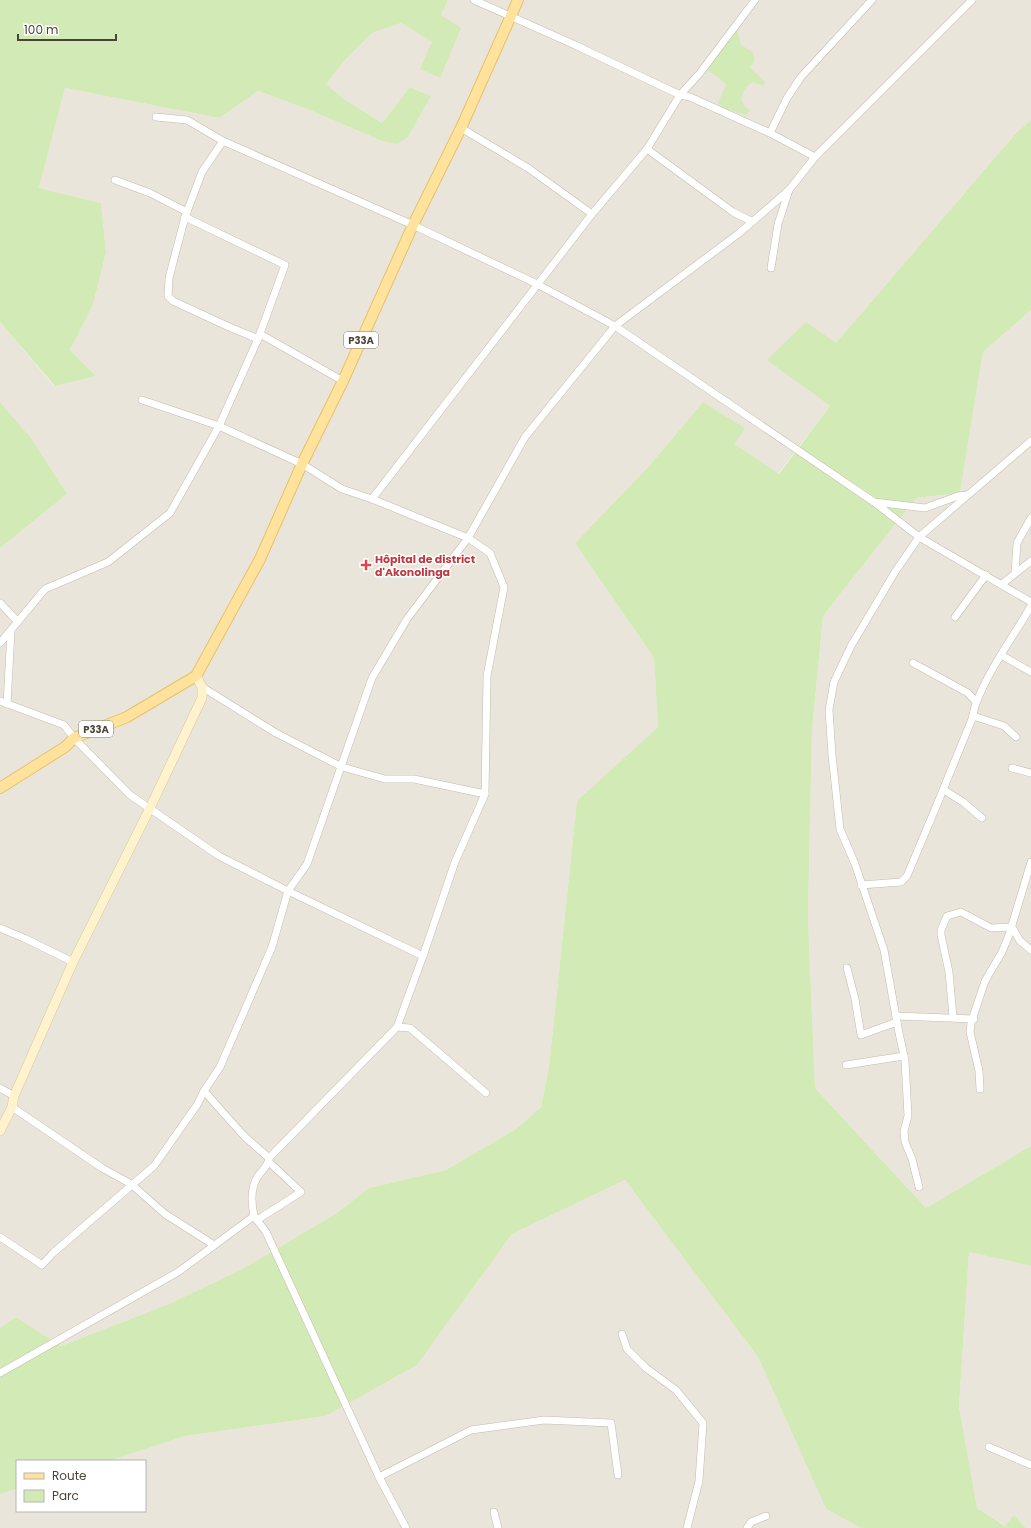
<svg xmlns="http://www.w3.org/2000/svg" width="1031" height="1528" font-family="Poppins,sans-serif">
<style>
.residential{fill:#eae5da}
.green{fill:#d2eab5}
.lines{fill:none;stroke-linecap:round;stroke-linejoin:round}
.street-casing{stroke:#c2bbae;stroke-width:8}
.secondary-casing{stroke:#d6c79b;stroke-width:10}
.primary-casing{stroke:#e6c16a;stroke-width:12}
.street{stroke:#fff;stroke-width:7}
.secondary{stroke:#fff3cd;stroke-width:9}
.primary{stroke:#ffe39c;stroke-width:10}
.health-dot{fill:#e0444e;stroke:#fff;stroke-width:1.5}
.labels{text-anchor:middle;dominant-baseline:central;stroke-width:3;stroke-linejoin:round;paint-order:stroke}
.shield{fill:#fff;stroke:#817c74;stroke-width:1}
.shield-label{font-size:10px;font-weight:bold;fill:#4b4439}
.health-label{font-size:11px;font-weight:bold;fill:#be3a42;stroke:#fff;text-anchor:start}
</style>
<rect width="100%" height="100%" fill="#f6f3ec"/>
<!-- residential -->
<g class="residential">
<polygon points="448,0 1031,0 1031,120 1017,132 836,343 768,360 830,406 778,474 735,444 744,428 703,402 650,465 575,543 654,658 658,727 577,802 549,1067 541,1107 516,1129 446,1170 369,1188 337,1213 242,1269 169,1304 61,1346 16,1317 0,1328 0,548 67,494 31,438 0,402 0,322 54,386 96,376 70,350 93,305 106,252 101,203 39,188 65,88 219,118 258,91 307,109 382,141 408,137 431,96 410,87 382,123 344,99 326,84 344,61 372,33 401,23 432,42 440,77 441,15"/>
<polygon points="1031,310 1031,1146 926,1208 815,1088 808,916 812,730 823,616 916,498 960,493 983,352"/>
<polygon points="625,1180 758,1357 826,1509 861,1528 0,1528 0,1494 17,1489 17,1511 145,1511 145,1461 109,1461 185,1436 326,1416 417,1365 512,1234"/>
<polygon points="969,1252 1031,1266 1031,1528 1026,1528 1014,1515 1006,1526 977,1508 959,1406"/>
</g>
<!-- green -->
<g class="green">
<polygon points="0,0 448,0 441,15 461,28 440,78 420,69 432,42 401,23 372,33 344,61 326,84 344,99 382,123 410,87 431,96 408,137 397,144 382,141 307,109 258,91 219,118 65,88 39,188 101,203 106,252 93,305 70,350 96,376 55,386 0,322"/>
<path d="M736,26L741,45L754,53V62L750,67L765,82L763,86L753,82C746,85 743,92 741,99L744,106L750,110L746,115L723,108L718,103L726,85L719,78L704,68Z"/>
<polygon points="1031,120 1031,310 983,352 960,493 916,498 823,616 812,730 808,916 815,1088 926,1208 1031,1146 1031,1266 969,1252 959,1406 977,1508 1005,1526 1014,1515 1026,1528 861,1528 826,1509 758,1357 625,1180 512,1234 417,1365 326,1416 185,1436 109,1461 17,1461 17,1489 0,1494 0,1328 16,1317 61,1346 169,1304 242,1269 337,1213 369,1188 446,1170 516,1129 541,1107 549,1067 577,801 658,727 654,658 575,543 650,465 703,402 745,428 735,444 779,474 830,406 767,360 806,322 836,343 1017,132"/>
<polygon points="0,402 31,438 67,494 0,548"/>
</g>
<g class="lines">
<defs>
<g id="street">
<polyline points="474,0 575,45 680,95 690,97 770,133 815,157"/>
<polyline points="156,117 187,120 223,141 413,225 537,284 615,326 874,502 919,537 1031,602"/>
<polyline points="461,128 528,168 592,214"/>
<polyline points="770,133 787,98 801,77 872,0"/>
<polyline points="223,141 202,172 185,217 169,278 168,296 173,301 227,326 258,339"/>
<polyline points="647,149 733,212 751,221"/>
<polyline points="115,180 150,193 187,212"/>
<polyline points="771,268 778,224 789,190"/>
<polyline points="260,334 343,381"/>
<polyline points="372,499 592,214 647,149 680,95 700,73 755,0"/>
<polyline points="874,502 925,508 958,496 967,495"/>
<polyline points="1015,573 1017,543 1031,518"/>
<polyline points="1002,584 1031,561"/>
<polyline points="0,603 18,622"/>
<polyline points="955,617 986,575"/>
<polyline points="0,643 45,589 108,562 170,513 219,426 258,339 285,265 185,217"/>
<polyline points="1001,655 1031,672"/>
<polyline points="913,663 968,693 976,702"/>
<polyline points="202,687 276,733 342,767 385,779 414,779 485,794"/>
<polyline points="0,701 64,725 74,738 130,795 219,856 288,891 423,956 455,862 485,794 487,676 504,587 490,553 468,538 372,499 342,489 302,464 219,426 142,400"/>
<polyline points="7,704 11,631"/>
<polyline points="973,716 1004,726 1016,737"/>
<polyline points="1012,768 1031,773"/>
<polyline points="944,790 963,802 982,818"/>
<path d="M861,885L901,882L907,876C929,824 951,771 972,719C974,713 974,707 977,701C990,668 1013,637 1031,606"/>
<polyline points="0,928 26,939 73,962"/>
<polyline points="847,968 855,999 861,1035 897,1022"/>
<polyline points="896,1016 974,1019"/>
<polyline points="953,1017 949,972 941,935 941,930 947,916 961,912 991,928 1012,927 1020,941 1031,950"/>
<polyline points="397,1027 410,1028 486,1093"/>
<polyline points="846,1065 904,1056"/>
<polyline points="0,1088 14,1096"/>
<polyline points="980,1089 979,1071 970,1032 971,1023 985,981 1002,952 1009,935 1031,862"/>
<polyline points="204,1091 244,1136 269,1158"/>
<polyline points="12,1107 102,1168 131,1184 165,1214 214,1245"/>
<polyline points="919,1187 912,1159 905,1142 904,1131 908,1116 905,1061 898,1028 884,950 855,864 840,829 832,755 829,710 832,693 834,682 851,646 895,572 919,537 1031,441"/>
<polyline points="254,1216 266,1232 379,1477 406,1528"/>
<polyline points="257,1220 301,1192 269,1162"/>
<polyline points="0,1237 42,1265 53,1253 154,1166 197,1105 204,1091 220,1067 272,947 288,891 307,864 372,678 407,619 468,538 525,437 615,326 738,234 789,190 815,157 972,0"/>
<polyline points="622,1334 627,1349 646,1368 676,1390 703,1423 699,1481 687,1528"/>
<path d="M0,1373L178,1272L254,1216C251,1202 250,1188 258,1176C262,1170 269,1165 269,1158L397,1027L423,956"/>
<polyline points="989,1447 1031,1465"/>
<polyline points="379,1477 471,1430 544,1420 611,1423 618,1475"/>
<polyline points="494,1512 498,1528"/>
<polyline points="747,1528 751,1522 766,1516"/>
</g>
<polyline id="secondary" points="0,1131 12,1107 14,1096 73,962 149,810 202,698 202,687 196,676"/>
<polyline id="primary" points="0,788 65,747 74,738 127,717 196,676 260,559 302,464 343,381 413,225 461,128 518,0"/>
</defs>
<!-- street casing -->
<use href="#street" class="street-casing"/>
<!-- secondary casing -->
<use href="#secondary" class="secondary-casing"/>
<!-- primary casing -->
<use href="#primary" class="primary-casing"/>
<!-- street -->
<use href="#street" class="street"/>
<!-- secondary -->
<use href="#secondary" class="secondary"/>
<!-- primary -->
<use href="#primary" class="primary"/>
</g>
<!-- markers -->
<path class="health-dot" d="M364 559h4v4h4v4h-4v4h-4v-4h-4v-4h4z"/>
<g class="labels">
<!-- shield labels -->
<g class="shield">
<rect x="344" y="332" width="34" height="16" rx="3"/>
<rect x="79" y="721" width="34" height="16" rx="3"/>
</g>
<g class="shield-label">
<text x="361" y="340">P33A</text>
<text x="96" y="729">P33A</text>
</g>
<!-- health labels -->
<g class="health-label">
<text x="375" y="559">Hôpital de district<tspan x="375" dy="13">d'Akonolinga</tspan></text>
</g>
</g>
<!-- legend -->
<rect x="16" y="1460" width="130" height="52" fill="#ffffff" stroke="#b7b4b0"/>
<rect x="24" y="1473" width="20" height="6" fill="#ffe39c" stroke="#b7b4b0"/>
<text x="52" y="1480" font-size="12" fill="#4b4439">Route</text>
<rect x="24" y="1490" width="20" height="12" fill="#d2eab5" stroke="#b7b4b0"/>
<text x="52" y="1500" font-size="12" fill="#4b4439">Parc</text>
<!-- scale -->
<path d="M18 34v6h98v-6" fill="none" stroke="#4b4439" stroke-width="2"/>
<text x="24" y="34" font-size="12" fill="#4b4439" stroke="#ffffff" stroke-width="3" paint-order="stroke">100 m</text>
</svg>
